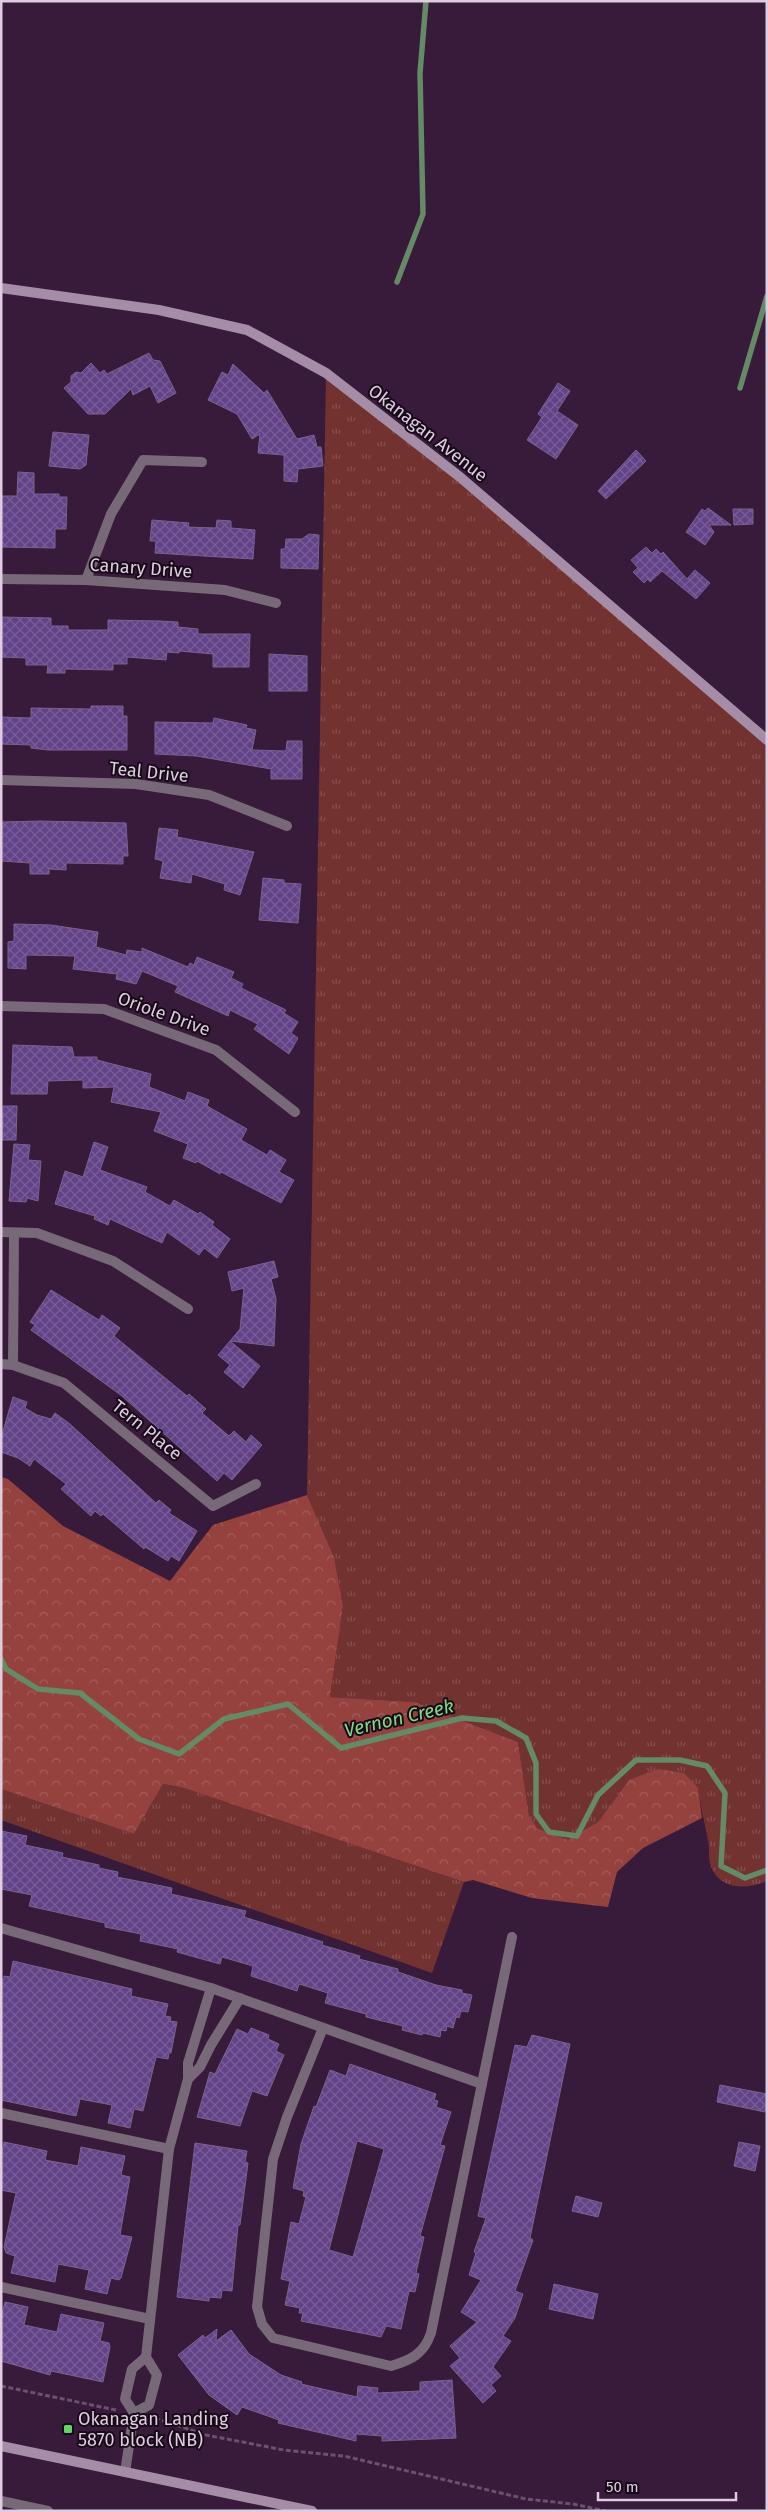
<svg xmlns="http://www.w3.org/2000/svg" width="768" height="2512" font-family="'Fira Sans',sans-serif">
<style>
.grass{fill:url(#grass-tufts)}
.forest{fill:url(#forest-crowns)}
.lines{fill:none;stroke-linecap:round;stroke-linejoin:round}
.stream{stroke:#648a66;stroke-width:5.5}
.building{fill:url(#building-cross-hatch);stroke:#76648e;fill-rule:evenodd}
.path{stroke:#6b516d;stroke-width:3;stroke-dasharray:5 2.5;stroke-linecap:butt}
.lane{stroke:#786979;stroke-width:10}
.street{stroke:#786979;stroke-width:10}
.secondary{stroke:#a58da7;stroke-width:10}
.poi-dot{fill:#64d468;stroke:#180b19;stroke-width:2}
.labels{text-anchor:middle;dominant-baseline:central;stroke-width:4;stroke-linejoin:round;paint-order:stroke}
.street-label{font-size:18px;fill:#dfcce0;stroke:#180b19}
.poi-label{font-size:18px;fill:#dfcce0;stroke:#180b19;text-anchor:start}
.water-label{font-size:19px;font-style:italic;fill:#83d783;stroke:#180b19}
</style>
<defs>
<pattern id="grass-tufts" width="24" height="20" patternUnits="userSpaceOnUse" patternTransform="scale(1.25)"><rect width="24" height="20" fill="#723330"/><path d="M3 7l-1-3M5 7V3M7 7l1-3M15 17l-1-3M17 17v-4M19 17l1-3" fill="none" stroke="#864f4e"/></pattern>
<pattern id="forest-crowns" width="20" height="18" patternUnits="userSpaceOnUse" patternTransform="scale(1.25)"><rect width="20" height="18" fill="#95423f"/><path d="M2 6a3 3 0 1 1 6 0M12 15a3 3 0 1 1 6 0" fill="none" stroke="#a35c5a"/></pattern>
<pattern id="building-cross-hatch" width="8" height="8" patternUnits="userSpaceOnUse" patternTransform="scale(1.25)"><rect width="8" height="8" fill="#634387"/><path d="M0 0l8 8M0 8l8-8" fill="none" stroke="#795d98"/></pattern>
</defs>
<rect width="100%" height="100%" fill="#381a3a"/>
<!-- grass -->
<g class="grass">
<path d="M326,375L458,478L767,743V1881C746,1890 717,1890 710,1863C708,1856 710,1848 708,1840C705,1823 700,1806 698,1788L629,1780L598,1822L569,1841L537,1828L529,1815L518,1742L415,1702L330,1697L343,1606L334,1557L307,1495Z"/>
<polygon points="163,1784 184,1788 464,1882 432,1973 1,1820 1,1789 134,1834"/>
</g>
<!-- forest -->
<polygon class="forest" points="1,1477 8,1479 63,1526 170,1581 213,1525 307,1495 334,1557 343,1606 330,1697 415,1702 518,1742 529,1815 537,1828 568,1840 598,1822 629,1780 658,1769 684,1773 698,1788 702,1818 643,1848 617,1872 608,1907 532,1898 473,1880 464,1882 184,1788 163,1784 134,1834 1,1789"/>
<g class="lines">
<!-- stream -->
<g class="stream">
<polyline points="397,282 423,214 420,73 426,1"/>
<polyline points="740,388 767,296"/>
<polyline points="1,1659 6,1669 38,1689 80,1693 139,1739 179,1754 224,1719 288,1704 341,1748 462,1718 496,1721 526,1738 536,1763 536,1814 549,1832 577,1836 598,1795 636,1760 680,1760 707,1766 725,1793 721,1866 745,1878 767,1870"/>
</g>
</g>
<!-- building -->
<g class="building">
<polygon points="149,353 153,360 160,361 176,393 158,403 150,386 133,395 131,389 105,414 88,414 64,388 71,382 71,376 76,372 81,373 91,363 100,373 104,370 107,374"/>
<polygon points="233,364 264,393 267,390 297,439 314,435 317,447 321,447 323,466 298,469 297,482 284,481 284,455 258,453 260,434 252,439 237,414 208,400 222,372 228,375"/>
<polygon points="558,383 570,391 557,411 578,425 556,459 527,440 542,417 538,414"/>
<polygon points="53,432 89,435 86,465 80,469 49,466"/>
<polygon points="636,450 646,461 606,499 598,491"/>
<polygon points="18,472 34,473 34,494 59,494 59,497 67,497 66,529 55,529 55,548 1,547 1,496 17,496"/>
<polygon points="708,508 731,525 709,525 714,532 705,545 686,532 702,509 705,511"/>
<polygon points="733,509 753,509 753,524 734,525"/>
<polygon points="152,520 189,523 188,527 216,528 217,520 231,521 231,528 255,530 253,559 155,553 156,541 150,541"/>
<polygon points="309,534 319,535 318,569 281,568 281,549 285,549 286,539 302,539"/>
<polygon points="646,547 652,553 656,549 661,554 663,552 687,579 695,570 710,583 696,599 662,571 650,582 648,579 644,583 633,572 638,568 631,560"/>
<polygon points="1,617 51,618 51,626 68,626 68,630 108,630 108,620 160,621 178,622 178,627 198,629 198,634 250,634 249,667 213,667 213,654 179,651 179,653 167,652 166,660 127,657 127,664 113,664 113,670 65,669 65,673 47,673 48,665 26,665 26,658 1,657"/>
<polygon points="269,654 307,656 307,691 269,691"/>
<polygon points="91,706 123,706 123,716 127,716 127,750 48,750 31,748 31,745 1,744 1,717 31,718 31,708 91,709"/>
<polygon points="214,718 247,725 246,728 256,730 252,750 286,751 287,741 302,741 302,779 271,779 271,769 196,756 155,754 155,722 213,723"/>
<polygon points="40,821 126,823 128,856 123,856 123,864 66,863 66,870 49,869 49,874 30,874 30,863 1,861 1,822"/>
<polygon points="159,828 178,830 177,837 254,852 240,895 224,890 225,884 192,874 191,883 160,878 163,861 155,859"/>
<polygon points="263,878 284,880 284,883 301,884 298,923 259,920"/>
<polygon points="14,924 51,925 98,932 96,947 126,955 127,950 142,952 142,948 188,967 190,963 194,965 197,957 234,972 231,978 243,984 241,988 286,1010 284,1013 298,1022 291,1033 298,1038 289,1054 254,1029 258,1024 230,1010 228,1016 175,992 178,986 142,971 136,984 116,979 117,974 73,969 75,956 26,955 26,969 8,968 8,942 14,941"/>
<polygon points="13,1045 72,1047 74,1057 97,1057 97,1060 151,1074 149,1087 185,1101 188,1092 209,1100 207,1106 247,1129 241,1140 267,1155 270,1150 286,1160 279,1172 294,1180 281,1203 221,1172 220,1174 197,1161 196,1163 183,1158 188,1144 154,1131 161,1112 111,1102 114,1087 83,1088 83,1080 48,1081 47,1094 11,1094"/>
<polygon points="3,1106 17,1106 16,1140 2,1140"/>
<polygon points="94,1142 108,1147 100,1170 147,1187 145,1192 170,1206 174,1200 198,1214 200,1212 214,1222 212,1225 230,1239 217,1258 204,1248 199,1255 167,1232 162,1243 110,1219 108,1225 94,1219 95,1216 55,1204 65,1171 83,1177"/>
<polygon points="14,1144 30,1145 28,1160 41,1161 38,1201 27,1198 26,1202 9,1201"/>
<polygon points="274,1261 278,1277 271,1279 276,1299 274,1346 230,1341 240,1329 244,1288 232,1291 228,1272"/>
<polygon points="51,1290 99,1320 102,1315 120,1328 114,1336 187,1396 189,1394 206,1409 202,1413 229,1436 234,1431 246,1442 251,1435 262,1445 232,1480 224,1473 217,1481 122,1396 31,1330 35,1325 30,1322"/>
<polygon points="230,1341 260,1366 243,1388 224,1372 230,1365 218,1355"/>
<polygon points="13,1397 27,1402 25,1408 37,1415 51,1419 55,1413 70,1424 156,1503 159,1500 171,1510 169,1513 197,1531 179,1561 171,1556 168,1561 145,1547 144,1549 103,1514 101,1516 95,1511 91,1516 61,1489 66,1484 34,1459 30,1466 18,1458 1,1452 1,1438"/>
<polygon points="1,1831 27,1836 25,1845 63,1853 62,1857 99,1865 99,1868 118,1872 117,1877 172,1888 171,1894 246,1911 244,1917 323,1942 322,1945 360,1956 359,1959 398,1969 398,1972 436,1985 462,1990 462,1993 472,1995 468,2012 461,2011 459,2018 456,2017 453,2028 447,2026 446,2031 441,2030 440,2037 423,2033 422,2035 402,2030 403,2026 366,2017 366,2014 325,2003 328,1993 299,1984 297,1991 251,1976 253,1966 222,1957 220,1964 177,1952 178,1949 140,1941 141,1934 105,1927 105,1923 29,1906 32,1895 1,1889"/>
<polygon points="13,1961 132,1989 131,1996 168,2004 165,2016 171,2017 170,2021 177,2022 171,2053 169,2053 168,2059 156,2057 143,2111 134,2109 130,2128 108,2123 112,2105 80,2099 76,2116 1,2100 1,1979 4,1979 4,1976 10,1977"/>
<polygon points="251,2028 269,2035 268,2039 279,2044 276,2051 284,2055 267,2096 252,2091 240,2126 197,2117 210,2072 215,2074 237,2029 248,2034"/>
<polygon points="532,2035 570,2044 530,2238 533,2240 515,2291 523,2294 515,2318 503,2336 511,2341 493,2367 501,2376 491,2385 496,2391 483,2403 450,2366 460,2358 450,2346 477,2322 461,2312 481,2280 469,2275 476,2253 474,2252 486,2218 478,2216 515,2045 527,2047"/>
<path d="M350,2064L436,2094L434,2100L438,2101L436,2107L451,2112L440,2145L445,2146L420,2236L424,2237L416,2273L419,2274L415,2292L409,2291L401,2329L386,2326L381,2337L301,2321L303,2313H299L300,2308L285,2305L290,2281L281,2279L291,2222L299,2224L306,2197L303,2196L304,2191L293,2188L301,2144L314,2106L316,2107L330,2070L346,2076ZM357,2141L384,2149L353,2257L329,2250Z"/>
<polygon points="720,2085 767,2094 765,2112 717,2102"/>
<polygon points="4,2142 47,2151 45,2160 78,2166 81,2147 125,2156 121,2175 130,2177 120,2235 132,2237 121,2278 119,2280 111,2278 107,2294 85,2289 89,2270 58,2264 55,2282 11,2273 15,2256 6,2253 4,2247 16,2193 1,2190 1,2157"/>
<polygon points="739,2142 760,2146 755,2171 734,2166"/>
<polygon points="195,2143 247,2151 245,2162 248,2163 240,2225 238,2225 232,2291 222,2290 221,2298 209,2297 209,2301 177,2297"/>
<polygon points="576,2196 602,2203 598,2217 572,2211"/>
<polygon points="554,2284 598,2294 593,2319 549,2309"/>
<polygon points="5,2302 28,2307 24,2325 57,2332 61,2314 104,2323 100,2341 109,2343 110,2347 103,2382 51,2371 50,2375 1,2361 1,2318"/>
<polygon points="217,2329 216,2341 231,2330 249,2354 281,2375 302,2382 301,2384 357,2397 358,2386 378,2388 377,2393 420,2391 420,2382 452,2380 456,2438 382,2441 382,2436 356,2434 356,2441 278,2423 279,2420 242,2407 237,2415 209,2395 178,2355 203,2335 205,2338"/>
</g>
<g class="lines">
<!-- path -->
<g class="path">
<polyline points="1,2386 116,2410"/>
<polyline points="155,2418 206,2435 284,2450 344,2456 526,2499 573,2504 606,2511"/>
</g>
<!-- lane -->
<g class="lane">
<polyline points="1,1928 211,1988 482,2084"/>
<path d="M323,2028L287,2117L273,2159L257,2307L262,2324L273,2338L391,2366C411,2360 424,2354 431,2333L512,1937"/>
<polyline points="188,2079 200,2067 211,2045 240,1998"/>
<polyline points="1,2113 169,2149"/>
<polyline points="1,2287 150,2319"/>
<polyline points="134,2413 149,2405 157,2375 146,2357 169,2149 188,2079 188,2063 211,1988"/>
<polyline points="125,2472 134,2413 125,2399 132,2369 146,2357"/>
</g>
<!-- street -->
<g class="street">
<polyline points="1,579 86,580 225,590 276,603"/>
<polyline points="86,580 111,514 143,460 202,462"/>
<polyline points="1,780 136,784 209,795 287,826"/>
<polyline points="1,1006 104,1009 216,1050 295,1112"/>
<polyline points="1,1232 37,1233 113,1261 188,1309"/>
<polyline points="1,1364 13,1365 64,1383 213,1506 256,1484"/>
<polyline points="13,1365 14,1233"/>
<polyline points="1,2501 48,2511"/>
</g>
<!-- secondary -->
<g class="secondary">
<polyline points="1,288 159,310 247,330 326,373 460,477 767,740"/>
<polyline points="1,2446 312,2511"/>
</g>
</g>
<!-- markers -->
<rect class="poi-dot" x="63" y="2424" width="10" height="10" rx="2.5"/>
<g class="labels">
<!-- street labels -->
<g class="street-label">
<text transform="translate(428 433) rotate(38)">Okanagan Avenue</text>
<text transform="translate(141 568) rotate(4)">Canary Drive</text>
<text transform="translate(149 772) rotate(6)">Teal Drive</text>
<text transform="translate(164 1014) rotate(20)">Oriole Drive</text>
<text transform="translate(147 1430) rotate(39)">Tern Place</text>
</g>
<!-- poi labels -->
<g class="poi-label">
<text x="78" y="2419">Okanagan Landing<tspan x="78" dy="21">5870 block (NB)</tspan></text>
</g>
<!-- water labels -->
<g class="water-label">
<text transform="translate(399 1718) rotate(-13)">Vernon Creek</text>
</g>
</g>
<!-- border -->
<rect width="768" height="2512" fill="none" stroke="#dfcce0" stroke-width="5"/>
<!-- scale -->
<path d="M598 2492v8h138v-8" fill="none" stroke="#dfcce0" stroke-width="2.5"/>
<text x="606" y="2492" font-size="15" fill="#dfcce0" stroke="#180b19" stroke-width="4" paint-order="stroke">50 m</text>
</svg>
